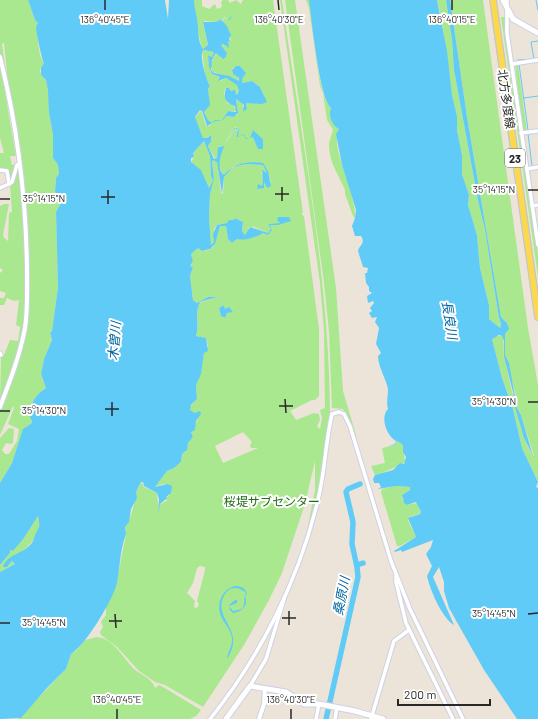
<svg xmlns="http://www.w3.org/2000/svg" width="538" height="719" font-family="Barlow,'Noto Sans JP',sans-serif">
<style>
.green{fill:#aae88f;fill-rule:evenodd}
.water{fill:#61cbf8;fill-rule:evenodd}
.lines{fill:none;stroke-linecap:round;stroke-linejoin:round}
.stream{stroke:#61cbf8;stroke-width:1}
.river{stroke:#61cbf8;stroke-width:5.5}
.minor-casing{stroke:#cdd1e3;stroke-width:5.5}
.tertiary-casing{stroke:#cdd1e3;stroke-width:6}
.secondary-casing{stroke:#cdd1e3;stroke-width:7}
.primary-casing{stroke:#c7c7c7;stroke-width:8}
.minor{stroke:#fff;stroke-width:3.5}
.tertiary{stroke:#fff;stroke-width:4}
.secondary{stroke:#fff;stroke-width:5}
.primary{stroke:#fcd84d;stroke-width:5.5}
.ticks{fill:none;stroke:#282828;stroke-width:1.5}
.labels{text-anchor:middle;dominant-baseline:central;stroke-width:4;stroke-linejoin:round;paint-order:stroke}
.shield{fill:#fff;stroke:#686868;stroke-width:1}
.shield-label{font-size:11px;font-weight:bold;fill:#282828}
.street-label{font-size:12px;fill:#282828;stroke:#fff}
.park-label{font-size:12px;fill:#236a13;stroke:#fff}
.water-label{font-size:13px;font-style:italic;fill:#0266a2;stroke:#fff}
.ticks-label{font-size:10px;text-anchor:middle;fill:#282828;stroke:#fff;stroke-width:4;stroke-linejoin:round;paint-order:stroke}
</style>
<rect width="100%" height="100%" fill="#ece4d8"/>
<!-- green -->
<g class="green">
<path d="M0,0H28L35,20L38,23L36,27C39,38 37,54 44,63L40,70L41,75L46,80L49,92V113L53,135V158L58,165L59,175L56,178L55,192L59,197L60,206L56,212L58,287L52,331L50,334L52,340L44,359L41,374L46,388C37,394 32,400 30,411C30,415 32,418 32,421L21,436L12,463L0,483V438L9,428L14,429L13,443L10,444L6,443L2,450L5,454H9L17,441L19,429L8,424L14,408L13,406L0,435V410L11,381L26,327V210L9,92L4,43L2,44L8,86L0,53Z"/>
<path d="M194,0H202V6L209,9L215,4L217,9L222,7L221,2L223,0H228L230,3L236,0L241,4L243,0H273L303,213L301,214L304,216L319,329V396L315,400H312L290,411L296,420L314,413L319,414L320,420L317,426L320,429L322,418L320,410L325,408L324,331L320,283L280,0H282C301,136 329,275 330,412C330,449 317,501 306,537L315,490V461L305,504L282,573L269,600L244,645L203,707L165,685L155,682L139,671L117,647L101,635L100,632L103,627L101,622L106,615V606L116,585L126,534L125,527C131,519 135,502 136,493C136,489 141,486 141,481L144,487L157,493L159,514V505L168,500L166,497L169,496V485L163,484L155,487L167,471L174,468L181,462L182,454L186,451L188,443L193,437L191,432L198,419L195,413L190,411V407L197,399L196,385L201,372L204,353L208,346L206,338L196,336C200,324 195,314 199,303L217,297L222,301L224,305L219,308L221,316L225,318L227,313L233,311L225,309L223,302L218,297H208L197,303L193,300L190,276L193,267L190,266L193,261L191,254L198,248L202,251L209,250L214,246L220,226H226L228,239L232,243L237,239C246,240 255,238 263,233L268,235L272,229L269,225H274L270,224L269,226L271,229L268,233L254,227H249L247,234L245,235L242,231L243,222L235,218L233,220H229L228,223L217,225L214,229V242L211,245L209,217L210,194L214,179L212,162L213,159L217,161L221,193L223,194L224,177L233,167L246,164L263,165L267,172L266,174L264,171L261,172L266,186L271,182L267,169L262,163C247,163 233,161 225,175H223L219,165L220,153L235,128L238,131L236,135L237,137L239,130L235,127L233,129L224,146H219L217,158L215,159L208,146L211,141V136L210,135L206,139L203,138L195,118L201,110L206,126H209L212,123L208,120L204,112L209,101L208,89L210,86L205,75L202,50L214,52L212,57L208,55L209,67L212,74L220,77V81L226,78L238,85L239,92L238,95L236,91H231L229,88L225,89L224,94L227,103L234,105L236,111H228L222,120L226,116L234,117L238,114L236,99L243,104V107L247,108L246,103L264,95L260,87L252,81L242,83V79L245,72L240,66H236L232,69L233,74L238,77L239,81L213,72C208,63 214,59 217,52L221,58L226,57L227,53L221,45L223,44L227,47L228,41L231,42L229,30L221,21L225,18L228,19L225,17L216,22L204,21L203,23L208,46L202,49L198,32L197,18L194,9ZM243,432L252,442L250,445L251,448H258L223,463L215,446ZM200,566L205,567V570L197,601L199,604L197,608L194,607L195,601L187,593L193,583L197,568Z"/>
<polygon points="285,0 295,0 336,288 343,391 356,435 357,448 346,414 343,409 332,408 329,332 324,283"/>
<path d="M306,0H309L310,4C313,25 318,96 331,108C331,116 331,125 339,129C329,147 357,194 355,218L353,216L345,194V190C339,175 329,163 329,145C329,140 332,135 333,130L327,120L323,93L320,86L309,8Z"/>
<polygon points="437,0 446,0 452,40 454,70 478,200 485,230 499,318 501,324 500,328 489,319 489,305 480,268 477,235 468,205 469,195 462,174 462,155 457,130 457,116 452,95 442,22"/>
<path d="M450,0H483L528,328L538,385V482L522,448L513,409L502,378L492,339L494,336H502C505,343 503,349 504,357C509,374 522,448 534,456L521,415L517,408V400L505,355V334L508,329L507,323L501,317L467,117Z"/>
<polygon points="491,13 493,13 512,151 510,151"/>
<polygon points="499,17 538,289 538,300 497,18"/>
<polygon points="501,17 505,17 538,254 538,277"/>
<polygon points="0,64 16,156 10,156 12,165 16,165 10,182 7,170 0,169 0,153 4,153 0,138"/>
<polygon points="515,64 518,64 527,132 522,131"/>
<polygon points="204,141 210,156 211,176 213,180 209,188 198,168 191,162 194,157 193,153"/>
<polygon points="18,166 25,232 25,301 24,326 16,358 0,403 1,356 4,355 10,340 18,341 20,327 16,325 19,300 14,301 7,298 4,305 0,305 0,298 4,298 6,293 0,291 0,273 3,270 0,268 0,206 4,204 9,204 3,235 4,238 8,241 9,213 12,212 10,185"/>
<path d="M397,441L403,445L405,462C396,467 386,472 375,475L371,466L385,463L382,448L395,445Z"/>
<polygon points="395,486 410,487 410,490 403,494 402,499 407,505 417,503 421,513 410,517 408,520 416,537 400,546 397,546 381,492 382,489"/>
<path d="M38,516C44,535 26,551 9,559L8,566L12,561L15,564L0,572V565L10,553V550L12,551L24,538Z"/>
<path d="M97,637C113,638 124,659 134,669C141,675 152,678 155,688L159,685L163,687L201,710L196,716L190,719H18L66,669L71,654L77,650L85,640Z"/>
</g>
<!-- water -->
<g class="water">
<path d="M28,0H165L168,19L169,0H194C194,7 196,12 197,18C199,28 197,41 203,49L208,45L203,22H216L225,17L229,19L232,15L230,20L225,17L221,20L227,26L231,35L229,39L231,42L228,41L229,48L223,44L221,45L227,53L226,57L223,59L216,53L212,60L211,70L214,73L229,76L239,81V78L233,74L232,70L236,66H240L246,73L242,79V83L252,81L260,87L267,102L262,104L246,103L247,109L243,112L244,105L236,99L238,113L234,117L226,116L223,120L216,121L207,126L202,111L200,110L195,117L203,138H207L211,135V141L208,146L214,159L217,158L218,147L224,146L234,128H237L239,130L238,137L244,134L246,138H250L253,130L263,139V149H258L253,137L246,139L244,135L236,137L238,130L235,128C227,139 212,165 224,175C234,163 247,161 263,163L268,171L271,186L267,188L264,182V188L257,189L258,184L262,186L263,183L262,170L267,173L263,165L246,164L233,167L224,177L222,194L217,162L213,160L212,162L214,179L210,194L209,217L211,245L214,242L213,234L217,225L227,223L229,220H233L235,218L243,222L242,231L245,235L250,227L268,233L271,229L269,226V224L280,223L277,220L278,217H289L291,221L278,225H270L272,230L268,235L263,233C255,238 245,241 237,239L232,243L228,239L226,226H220L215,244L210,249L202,251L198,248L191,254L193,261L190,266L193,267L190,276L193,300L197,303L208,297H218L223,302L225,309L229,307L233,312L227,313L225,318L221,316L219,308L224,305L222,301L217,297L200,302C194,313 200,324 196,336L206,338L208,351L204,353L201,374L196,385L197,399L191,405L190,410L195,413L200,411L201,414L196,421L195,430L191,432L193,437L188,443L187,450L182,454L181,462L174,468L167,471L155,487L167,484L172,486L171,493L166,497L168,500L166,499L160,504L158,515L159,499L157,493L144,486L143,482H141L136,492L137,498L131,509L129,522L125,527L126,534C120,550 120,567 117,583C113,600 85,646 71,654L66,669L46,689L21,718L0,719V572L15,564L12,561L7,567H3C6,555 24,553 31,544C33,542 34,538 35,535C40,525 40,527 38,516L24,538L13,551L10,550V553L0,565V483L12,463L23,429C39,419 28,423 30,411C33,399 36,395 46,388L41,374L44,359L52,340L50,333L52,331L58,287L56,212L60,205L59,197L55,192L56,178L59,174L58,165L53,158V135L49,113L48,90L46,80L41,75V68L44,63C42,61 36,31 36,28C36,25 37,25 38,23L35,20ZM203,50L214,52L212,57L208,55L209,67L212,74L220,77L218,81L226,78L237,85L239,91L237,95L235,90L231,91L229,88H226C223,99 225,102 235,106L236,112L228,111L222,120H215L212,123L208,120L204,112L210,105L208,89L210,86C206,79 199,56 203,50ZM204,141L210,156L211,176L213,180L209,188L201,170L191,162V158L194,157L193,153Z"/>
<path d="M309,0H437L447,51L452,95L457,116V130L462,155V174L469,195L468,205L477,235L480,268L489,305V319L500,328L501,324L499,318L485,230L478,200L454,70L452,40L446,0H450L467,117L501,317L507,323L509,329L505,334V355L509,363L517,408L521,415L533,456L524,438L515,407L513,392L504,357V341L502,336L499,335L492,339L502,378L513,409L522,448L538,482L536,487L538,488V719H517L484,670L449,608L444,591V582L439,567L433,577L454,625C442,618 430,590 427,576L432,566L426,554L431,547L433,540L402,552L401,550L395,552L394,551L416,537L408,518L420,514L421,512L416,502L407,505L404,503L402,495L410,490V487L396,486L378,489L381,487L379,483H374L373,479L375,475L393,470L400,463L404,464L406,457L403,452V445L397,441L395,445L388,446L395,444L396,441C386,435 380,417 388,409C386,402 388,397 388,390C388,383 378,367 378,356L381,353L376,344L379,328L375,322L377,317L372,318L369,313L372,311L370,308L374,303L373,301L368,303L367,296L372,293L369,291V287L366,283L365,273H367L368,268L363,267L358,251C359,245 366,244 361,236H355L352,226L355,218L356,210L342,165L336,134L339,129C332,126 328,115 331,108C319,97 312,20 309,0Z"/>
<path d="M235,586C241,586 245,588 247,594L245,596C249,605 242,612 233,613L230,610L229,605L235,600H237V603L229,606L233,611L242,609C246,604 243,597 246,593C243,590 239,588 235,588C230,588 227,591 225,594C214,612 231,622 233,638C234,646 231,652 227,659C227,653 233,646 232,638C231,629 224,624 221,616C216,604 222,589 235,586Z"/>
</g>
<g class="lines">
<!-- stream -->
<g class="stream">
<polyline points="536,0 538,10"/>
<polyline points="518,60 534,59 531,42 538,41"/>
<polyline points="519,64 528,130"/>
<polyline points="524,98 538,96"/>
<polyline points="531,134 528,134 532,166"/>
</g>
<!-- river -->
<g class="river">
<polyline points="357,565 363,563"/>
<polyline points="326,719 358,577 357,567 352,544 353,522 346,492 348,489 360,484"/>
</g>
<defs>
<g id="minor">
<polyline points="507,0 507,33 538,245"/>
<polyline points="512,64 538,60"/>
<polyline points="521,133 538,131"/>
<polyline points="527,169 538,167"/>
<polyline points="0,170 7,171 9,184 12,182 17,165 19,164"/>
<polyline points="0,188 9,184"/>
<polyline points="532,206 538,205"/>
<polyline points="0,353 1,355"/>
<polyline points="396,575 396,582 406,623 453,719"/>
<polyline points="250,686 266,659 284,599"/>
<path d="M210,719C260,657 298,581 317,504C325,474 325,444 332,414L339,412L344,414L350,426L391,561L410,609L463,719"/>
<polyline points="316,719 319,704"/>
<polyline points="335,719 337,707"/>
<polyline points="371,719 394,641 409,630"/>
</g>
<g id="tertiary">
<path d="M0,57C17,125 26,198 27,268C27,288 28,309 25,328C20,355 10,381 0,407"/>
<polyline points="259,719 264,704 265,688"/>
</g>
<g id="secondary">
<polyline points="503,0 513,19 538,33"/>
<polyline points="226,719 250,686 286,692 304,704 319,704 355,711 383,719"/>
</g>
<polyline id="primary" points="493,0 538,317"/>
</defs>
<!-- minor casing -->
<use href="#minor" class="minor-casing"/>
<!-- tertiary casing -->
<use href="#tertiary" class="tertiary-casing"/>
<!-- secondary casing -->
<use href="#secondary" class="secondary-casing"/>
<!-- primary casing -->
<use href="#primary" class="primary-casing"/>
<!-- minor -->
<use href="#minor" class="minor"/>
<!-- tertiary -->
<use href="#tertiary" class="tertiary"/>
<!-- secondary -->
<use href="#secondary" class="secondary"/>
<!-- primary -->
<use href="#primary" class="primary"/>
</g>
<!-- ticks -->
<path class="ticks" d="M105,0V10M278,0L279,10M452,0V10M282,187V201M108,190V204M528,190H538M275,194H289M101,197H115M0,199H10M285,399L286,413M112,402V416M528,402H538M279,406H293M105,409H119M0,411H10M289,611V625M115,614L116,628M528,614L538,613M282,618H296M109,621H122M0,623H10M117,709V719M291,709V719"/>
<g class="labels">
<!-- shield labels -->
<rect class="shield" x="505" y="149" width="20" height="18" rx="3"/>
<g class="shield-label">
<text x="515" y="158">23</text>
</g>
<!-- street labels -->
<g class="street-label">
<text transform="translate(507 99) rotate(82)">北方多度線</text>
</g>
<!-- park labels -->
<g class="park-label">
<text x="272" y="501">桜堤サブセンター</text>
</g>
<!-- water labels -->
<g class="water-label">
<text transform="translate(450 320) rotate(81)">長良川</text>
<text transform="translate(114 341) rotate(-85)">木曽川</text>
<text transform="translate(341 596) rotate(-79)">桑原川</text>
</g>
</g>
<g class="ticks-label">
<text x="105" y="23">136°40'45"E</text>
<text x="279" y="23">136°40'30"E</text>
<text x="452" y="23">136°40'15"E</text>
<text x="494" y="193">35°14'15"N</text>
<text x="44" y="202">35°14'15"N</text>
<text x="494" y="405">35°14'30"N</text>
<text x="44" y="414">35°14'30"N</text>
<text x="494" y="617">35°14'45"N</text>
<text x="44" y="626">35°14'45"N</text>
<text x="117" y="703">136°40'45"E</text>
<text x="291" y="703">136°40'30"E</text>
</g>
<!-- scale -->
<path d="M398 699v6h92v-6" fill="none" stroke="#282828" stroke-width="2"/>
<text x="404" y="699" font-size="12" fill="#282828" stroke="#ffffff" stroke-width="3" paint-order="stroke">200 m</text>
</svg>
